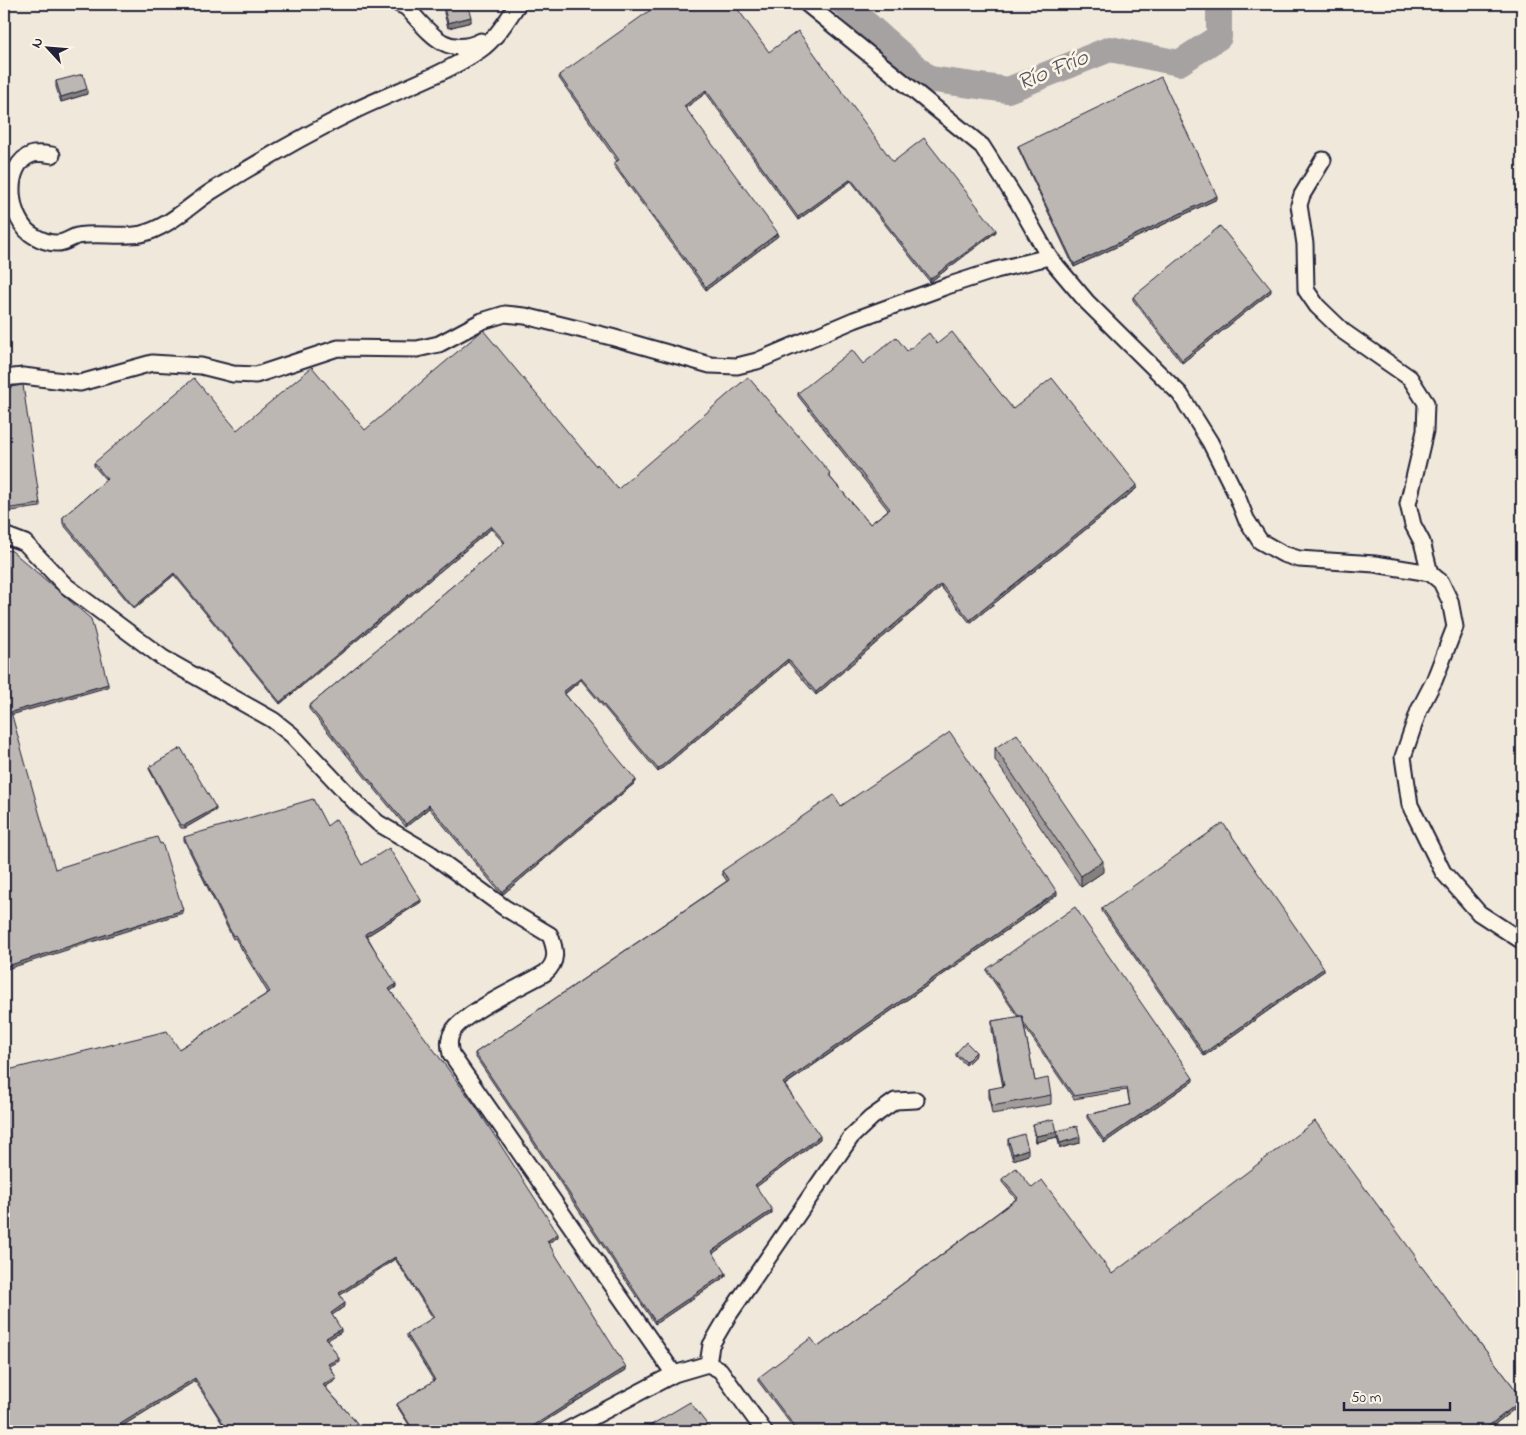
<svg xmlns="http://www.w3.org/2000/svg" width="1526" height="1435" font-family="'Indie Flower',sans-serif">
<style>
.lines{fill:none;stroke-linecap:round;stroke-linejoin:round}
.river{stroke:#a6a2a2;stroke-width:26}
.minor-casing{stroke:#22223b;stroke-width:19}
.minor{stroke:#fcf5e5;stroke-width:15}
.wall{fill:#a29d9a;stroke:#22223b}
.shaded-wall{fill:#84807d;stroke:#22223b}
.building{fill:#bcb7b3;stroke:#22223b}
.labels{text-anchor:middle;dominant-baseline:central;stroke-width:5;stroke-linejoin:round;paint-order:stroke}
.water-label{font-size:24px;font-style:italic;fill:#575564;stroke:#fcf5e5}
</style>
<rect width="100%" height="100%" fill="#efe8db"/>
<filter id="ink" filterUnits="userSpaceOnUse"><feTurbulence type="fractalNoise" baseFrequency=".02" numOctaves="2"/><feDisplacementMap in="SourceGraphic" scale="10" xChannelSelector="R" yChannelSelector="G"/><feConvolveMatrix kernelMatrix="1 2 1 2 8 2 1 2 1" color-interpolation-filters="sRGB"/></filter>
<g filter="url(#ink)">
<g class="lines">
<!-- river -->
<polyline class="river" points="844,4 929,79 1008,90 1110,49 1179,63 1219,37 1219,4"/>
<defs>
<g id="minor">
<path d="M399,4L406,7C429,31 445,59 481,41"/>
<polyline points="807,4 982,146 1019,204 1049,257 1087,302 1180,394 1210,442 1237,496 1246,519 1260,541 1283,554 1299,559 1375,564 1430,573 1441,582 1450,601 1455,627 1434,681 1419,710 1403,757 1410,805 1443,872 1479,913 1522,941"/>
<path d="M52,155C46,154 39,153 33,154C1,164 9,223 34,236C41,240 49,243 56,243C64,244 70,238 77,236C98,232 120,238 141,234C168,228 190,205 212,191C258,162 305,135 354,111C395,91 442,76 480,50C496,39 507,20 518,4"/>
<polyline points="1323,160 1302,195 1299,205 1305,244 1306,290 1317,306 1344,332 1410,378 1426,403 1425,431 1408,504 1413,525 1422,542 1430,573"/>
<polyline points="4,378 23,376 80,383 152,363 201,366 233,374 256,375 338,348 417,349 439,344 482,321 505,314 525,316 611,337 710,365 737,366 757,361 854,320 947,286 996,270 1049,257"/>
<path d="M4,535L25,543L65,585L163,658L273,720L292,735L356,803L378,823L431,854L505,908L550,935C556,950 558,962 545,973C525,985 463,1013 453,1031C448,1039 449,1046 451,1054L674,1374"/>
<polyline points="708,1364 711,1345 728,1316 851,1137 871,1118 895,1101 916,1100"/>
<polyline points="566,1431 674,1374 708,1364 720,1370 764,1431"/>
</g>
</defs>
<!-- minor casing -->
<use href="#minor" class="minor-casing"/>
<!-- minor -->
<use href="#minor" class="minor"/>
</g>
<!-- wall -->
<g class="wall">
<polygon points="446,4 467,4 471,22 448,28 444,13 444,8 447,7"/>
<polygon points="769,52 893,162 996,232 930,282 851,181 798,220 706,93 685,108 778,236 706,290 614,166 614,163 617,161 559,78 559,75"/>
<polygon points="56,81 87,94 61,102 56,87"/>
<polygon points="1018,146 1217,199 1074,267 1018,148"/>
<polygon points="1271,292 1182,363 1133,300 1133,297"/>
<polygon points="937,344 1013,409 1137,488 970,623 941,587 816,695 788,662 658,772 581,680 565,694 636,782 502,895 429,808 406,827 309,709 309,706 504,543 491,529 280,704 174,575 134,609 63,524 63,517 106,480 94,466 94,463 237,430 365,430 596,466 618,489 830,476 829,476 870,524 888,510 798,396 798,393 863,364 907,351"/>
<polygon points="4,388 40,504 40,507 4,512"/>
<polygon points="995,748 1103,872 1081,887 995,760"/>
<polygon points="149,767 216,810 185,828 181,828 149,769"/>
<polygon points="841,806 1057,895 785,1085 820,1139 756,1187 772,1213 713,1253 726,1276 655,1324 475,1056 475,1053 727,881 722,874 722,871"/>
<polygon points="327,826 362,865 421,902 367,936 396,987 390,991 558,1237 548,1243 626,1370 529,1431 413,1431 397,1406 397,1404 434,1381 407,1337 407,1334 433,1318 395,1259 340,1295 345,1306 332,1315 341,1332 327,1340 339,1361 330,1366 336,1380 325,1387 364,1431 227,1431 195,1381 114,1431 4,1431 179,1049 268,993 235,938 233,939 184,840 184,837"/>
<polygon points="1102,908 1324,971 1204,1056 1102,911"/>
<polygon points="987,969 1193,1081 1104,1143 1087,1118 1087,1115 1130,1105 1127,1090 1074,1099 1024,1026 1035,1081 1051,1095 1051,1104 992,1114 989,1097 989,1089 1003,1087 992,1030 992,1021 1018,1017 987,972"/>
<polygon points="956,1053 976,1055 966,1065 956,1056"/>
<polygon points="1033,1124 1057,1137 1036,1142 1033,1130"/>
<polygon points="1057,1131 1080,1143 1060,1148 1057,1137"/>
<polygon points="1008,1139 1028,1155 1013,1160 1008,1145"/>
<polygon points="1002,1179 1032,1188 1112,1274 1416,1260 1522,1398 1522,1403 1486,1431 796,1431 758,1381 758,1378 818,1347 1016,1199 1002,1182"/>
</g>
<!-- shaded-wall -->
<g class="shaded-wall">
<polygon points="471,17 471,22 448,28 448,23"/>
<polygon points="87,89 87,94 61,102 61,97"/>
<polygon points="706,90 706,93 684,109 684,106"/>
<polygon points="851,179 851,181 798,220 798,217"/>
<polygon points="1217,196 1217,199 1074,267 1074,264"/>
<polygon points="996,230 996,232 930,282 930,279"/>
<polygon points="778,233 778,236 706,290 706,287"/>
<polygon points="1271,289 1271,292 1182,363 1182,360"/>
<polygon points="1137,485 1137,488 970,623 970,620"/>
<polygon points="491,526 491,529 280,704 280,702"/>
<polygon points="174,573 174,575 134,609 134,607"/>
<polygon points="941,584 941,587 816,695 816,692"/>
<polygon points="788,659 788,662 658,772 658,769"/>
<polygon points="581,678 581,680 563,695 563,692"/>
<polygon points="108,684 108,687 11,715 11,712"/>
<polygon points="636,780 636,782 502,895 502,892"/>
<polygon points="429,805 429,808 406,827 406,824"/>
<polygon points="216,808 216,810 185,828 185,825"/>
<polygon points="1103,861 1103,872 1081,887 1081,876"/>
<polygon points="1057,892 1057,895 783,1086 783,1083"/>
<polygon points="421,900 421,902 365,937 365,934"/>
<polygon points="183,910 183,913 4,970 4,967"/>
<polygon points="1324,968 1324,971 1204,1056 1204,1053"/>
<polygon points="396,984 396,987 389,992 389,989"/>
<polygon points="976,1052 976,1055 966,1065 966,1062"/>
<polygon points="1193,1078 1193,1081 1104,1143 1104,1140"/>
<polygon points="1057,1132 1057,1137 1036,1142 1036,1136"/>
<polygon points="820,1136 820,1139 755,1188 755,1185"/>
<polygon points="1080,1137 1080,1143 1060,1148 1060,1143"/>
<polygon points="1028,1149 1028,1155 1013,1160 1013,1154"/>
<polygon points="772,1210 772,1213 712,1254 712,1251"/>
<polygon points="558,1234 558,1237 547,1244 547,1241"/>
<polygon points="395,1257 395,1259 339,1296 339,1293"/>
<polygon points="726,1273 726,1276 655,1324 655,1321"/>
<polygon points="345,1303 345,1306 331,1316 331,1313"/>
<polygon points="341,1329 341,1332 326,1341 326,1338"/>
<polygon points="339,1358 339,1361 328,1367 328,1364"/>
<polygon points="626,1367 626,1370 529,1431 525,1431"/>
<polygon points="336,1377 336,1380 323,1388 323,1385"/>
<polygon points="195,1378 195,1381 114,1431 109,1431"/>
<polygon points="1522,1400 1522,1403 1486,1431 1482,1431"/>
</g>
<!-- building -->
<g class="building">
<polygon points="447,4 467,4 471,17 448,23 444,8 448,7"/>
<polygon points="659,4 734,4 769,52 798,31 893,162 924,138 996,230 930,279 851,179 798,217 706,90 684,106 778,233 706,287 614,163 619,160 559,75"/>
<polygon points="83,74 87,89 61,97 56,81"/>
<polygon points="1161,77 1217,196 1074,264 1018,146"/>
<polygon points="1220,226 1271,289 1182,360 1133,297"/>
<polygon points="483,330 596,466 597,464 618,489 748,377 830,473 828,475 870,524 890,509 798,393 852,350 863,364 896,337 907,351 929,333 937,344 952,332 1013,409 1052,378 1137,485 970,620 941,584 816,692 788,659 658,769 581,678 563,692 636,780 502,892 429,805 406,824 309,706 505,542 491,526 280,702 174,573 134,607 63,521 63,517 107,479 94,463 194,378 237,430 312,367 365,430"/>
<polygon points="23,385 40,504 4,509 4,388"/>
<polygon points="4,550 12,551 91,619 108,684 11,712 55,869 157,837 160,844 162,843 183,910 4,967"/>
<polygon points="950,732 1057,892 783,1083 820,1136 755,1185 772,1210 712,1251 726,1273 655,1321 475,1053 729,880 722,871 834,795 841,806"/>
<polygon points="1017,734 1103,861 1081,876 995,748"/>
<polygon points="181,748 216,808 185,825 181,825 149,767"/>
<polygon points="313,799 327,826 336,819 362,865 389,848 421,900 365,934 396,984 389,989 476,1107 558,1234 547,1241 626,1367 525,1431 414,1431 397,1404 435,1380 407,1334 434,1317 395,1257 339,1293 345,1303 331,1313 341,1329 326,1338 339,1358 328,1364 336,1377 323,1385 364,1431 228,1431 195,1378 109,1431 4,1431 4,1071 167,1031 179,1049 270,992 235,935 233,936 184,837"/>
<polygon points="1223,823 1324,968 1204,1053 1102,908"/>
<polygon points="1075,907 1193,1078 1104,1140 1087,1115 1130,1105 1127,1087 1074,1096 1024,1023 1022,1016 1019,1016 987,969"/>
<polygon points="1022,1016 1035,1081 1048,1078 1051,1095 992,1106 989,1089 1004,1086 992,1021"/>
<polygon points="966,1042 976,1052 966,1062 956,1053"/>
<polygon points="1054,1119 1057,1132 1036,1136 1033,1124"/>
<polygon points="1315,1121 1416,1257 1415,1258 1522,1398 1522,1400 1482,1431 798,1431 758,1378 811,1338 818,1347 1018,1198 1002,1179 1016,1168 1032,1188 1042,1180 1112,1274"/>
<polygon points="1077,1126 1080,1137 1060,1143 1057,1131"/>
<polygon points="1024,1134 1028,1149 1013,1154 1008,1139"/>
<polygon points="690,1402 712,1431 641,1431"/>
</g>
</g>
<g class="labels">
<!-- water labels -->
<g class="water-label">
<text transform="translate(1053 71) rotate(-22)">Río Frío</text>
</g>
</g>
<!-- margin -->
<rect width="1526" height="1435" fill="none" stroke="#fcf5e5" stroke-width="20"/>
<rect x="10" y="10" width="1506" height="1415" fill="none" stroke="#22223b" stroke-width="2" filter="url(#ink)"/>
<!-- north arrow -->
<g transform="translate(48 48) rotate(296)" stroke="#fcf5e5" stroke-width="4" paint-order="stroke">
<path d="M0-4L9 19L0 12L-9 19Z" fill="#22223b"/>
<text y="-8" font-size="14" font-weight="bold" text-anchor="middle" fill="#22223b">N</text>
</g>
<!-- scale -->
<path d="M1344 1402v8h106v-8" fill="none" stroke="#22223b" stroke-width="2.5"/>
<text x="1351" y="1402" font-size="15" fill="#22223b" stroke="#fcf5e5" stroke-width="4" paint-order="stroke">50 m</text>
</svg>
